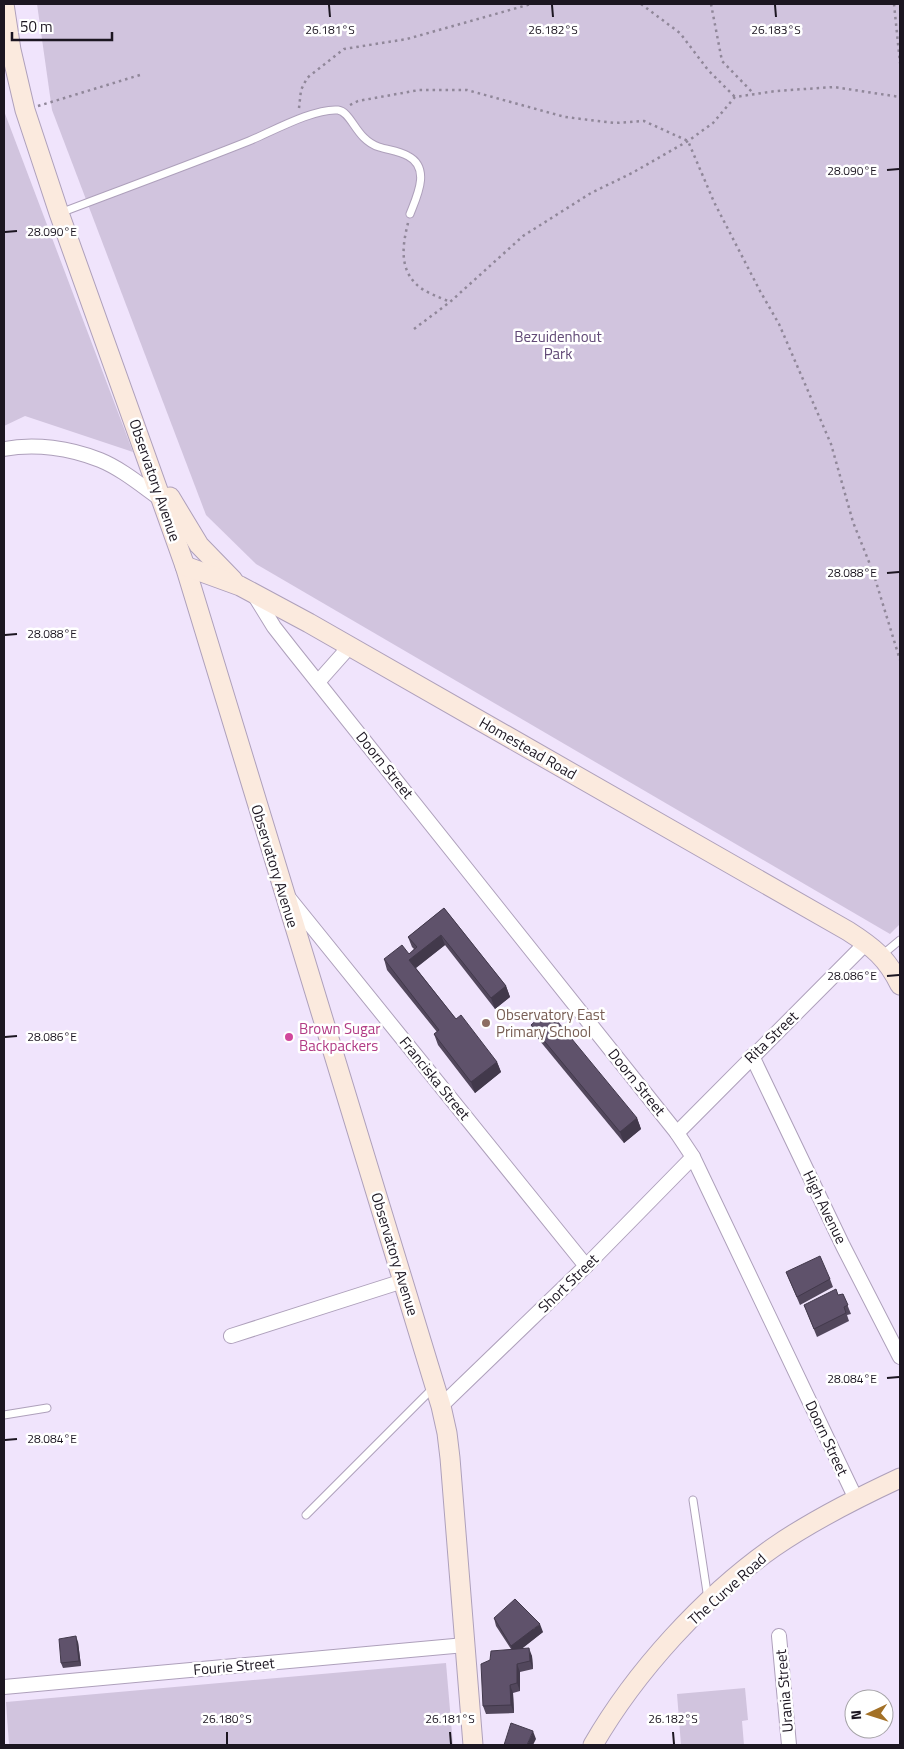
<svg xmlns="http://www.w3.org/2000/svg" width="904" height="1749" font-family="'Titillium Web',sans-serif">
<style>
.green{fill:#d1c4de}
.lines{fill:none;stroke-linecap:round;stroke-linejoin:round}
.lane-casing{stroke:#aea0bb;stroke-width:9}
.street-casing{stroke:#aea0bb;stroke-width:16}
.secondary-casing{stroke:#aea0bb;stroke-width:21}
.path{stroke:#908799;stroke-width:2.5;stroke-dasharray:2.5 4;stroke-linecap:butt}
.lane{stroke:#fff;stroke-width:7}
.street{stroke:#fff;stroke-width:14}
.secondary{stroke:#fbeade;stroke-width:19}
.wall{fill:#52475c}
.shaded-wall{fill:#42394b}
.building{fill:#5f526b;stroke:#42394b}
.ticks{fill:none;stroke:#1c1621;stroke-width:2}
.education-dot{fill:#8d6e63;stroke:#fff;stroke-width:2}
.hotel-dot{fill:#d1479c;stroke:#fff;stroke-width:2}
.labels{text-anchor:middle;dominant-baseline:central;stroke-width:5;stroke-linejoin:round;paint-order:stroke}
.park-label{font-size:15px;fill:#614976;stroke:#fff}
.street-label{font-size:15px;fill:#1c1621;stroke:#fff}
.education-label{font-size:15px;fill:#785e54;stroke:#fff;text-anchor:start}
.hotel-label{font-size:15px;fill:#b23c85;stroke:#fff;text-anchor:start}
.ticks-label{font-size:12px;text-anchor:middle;fill:#1c1621;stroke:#fff;stroke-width:5;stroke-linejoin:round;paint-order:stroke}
</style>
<rect width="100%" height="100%" fill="#f0e4fc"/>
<!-- green -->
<g class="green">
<polygon points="37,4 900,4 900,924 890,934 256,564 206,515 52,110"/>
<polygon points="4,111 133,452 25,416 4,426"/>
<polygon points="446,1663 453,1745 9,1745 6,1702"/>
<polygon points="745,1688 748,1720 742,1721 744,1745 681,1745 677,1694"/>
</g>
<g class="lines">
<defs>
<g id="lane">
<path d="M60,213C123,189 186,166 249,141C271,132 314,108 338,110C352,112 356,140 379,147C388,150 399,151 408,156C431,168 417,196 410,214"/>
<polyline points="882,955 900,940"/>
<polyline points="4,1415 47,1408"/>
<polyline points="693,1500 708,1599"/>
<polyline points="306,1515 433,1388"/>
</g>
<g id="street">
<path d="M4,449C35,443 70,448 100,460C122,469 142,486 162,500"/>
<polyline points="253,593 274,627 292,650 677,1133 693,1157 856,1499"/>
<polyline points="318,682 350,646"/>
<polyline points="288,897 586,1266"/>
<polyline points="752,1056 843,1246 900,1357"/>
<polyline points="677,1133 866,943"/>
<polyline points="231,1336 403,1281"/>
<polyline points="441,1406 586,1266 693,1157"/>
<polyline points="779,1636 789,1745"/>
<polyline points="4,1687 465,1645"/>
</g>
<g id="secondary">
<polyline points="4,4 11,50 25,110 59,213 185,566 441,1406 447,1433 450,1458 473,1745"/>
<polyline points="170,497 199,545 233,580"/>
<path d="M185,566L240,586L309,623L848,931C873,947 887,958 900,985"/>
<path d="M593,1745C635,1672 704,1596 774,1547C813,1520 857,1498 900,1478"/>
</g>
</defs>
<!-- lane casing -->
<use href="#lane" class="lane-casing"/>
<!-- street casing -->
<use href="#street" class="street-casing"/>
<!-- secondary casing -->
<use href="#secondary" class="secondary-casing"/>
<!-- path -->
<g class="path">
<polyline points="641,4 680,33 708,70 735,97"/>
<polyline points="711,4 722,61 754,94"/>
<polyline points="894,4 900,63"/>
<polyline points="350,105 358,101 419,90 467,90 565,117 615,123 644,121 688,141 714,202 760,291 779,324 831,444 853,522 873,572 900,660"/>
<polyline points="38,106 140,75"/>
<polyline points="299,108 301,90 307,78 344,49 407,39 531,4"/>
<path d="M408,223C403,243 399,266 415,283C423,292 439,297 450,302"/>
<polyline points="414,329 450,302 523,236 591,193 632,173 688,141 713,123 735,97 776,91 834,87 900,97"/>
</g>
<!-- lane -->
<use href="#lane" class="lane"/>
<!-- street -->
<use href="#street" class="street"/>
<!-- secondary -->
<use href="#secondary" class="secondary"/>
</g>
<!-- wall -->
<g class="wall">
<polygon points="444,908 506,986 510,997 495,1009 445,945 416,968 456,1019 497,1062 501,1072 475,1093 438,1045 434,1034 437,1032 387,970 384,959 409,954 414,949 412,947 408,937"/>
<polygon points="531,1025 637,1118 641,1129 624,1143 535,1035"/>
<polygon points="786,1272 830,1279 833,1287 800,1305"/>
<polygon points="843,1294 851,1314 847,1315 849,1321 817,1337 804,1305"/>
<polygon points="494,1618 543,1632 522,1648 532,1656 533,1669 520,1672 520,1691 513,1693 514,1713 486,1714 483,1706 490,1660 511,1649 496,1626"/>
<polygon points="78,1642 81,1666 63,1668 61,1663"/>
</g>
<!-- shaded-wall -->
<g class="shaded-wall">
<polygon points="441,935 445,945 413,970 409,960"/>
<polygon points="506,986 510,997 495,1009 491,998"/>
<polygon points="497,1062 501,1072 475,1093 471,1082"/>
<polygon points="637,1118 641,1129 624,1143 620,1132"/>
<polygon points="540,1624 543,1632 514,1655 511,1646"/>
<polygon points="76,1636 78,1642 81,1666 79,1661"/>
<polygon points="529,1648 532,1656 533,1669 530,1661"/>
<polygon points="517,1664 520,1672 520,1691 517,1683"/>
<polygon points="510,1685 513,1693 514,1713 511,1705"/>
<polygon points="533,1731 536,1739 533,1745 527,1745"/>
</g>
<!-- building -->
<g class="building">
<polygon points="444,908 506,986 491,998 441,935 409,960 456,1019 461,1015 497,1062 471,1082 434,1034 439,1030 384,959 402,945 409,954 417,947 408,937"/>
<polygon points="548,1010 637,1118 620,1132 531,1025"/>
<polygon points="820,1256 830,1279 797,1297 786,1272"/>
<polygon points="836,1289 838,1295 843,1294 848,1305 844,1307 846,1313 814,1329 804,1305"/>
<polygon points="515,1599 540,1624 511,1646 494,1618"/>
<polygon points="76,1636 79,1661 61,1663 59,1639"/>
<polygon points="529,1648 530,1661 517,1664 517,1683 510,1685 511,1705 483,1706 481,1664 490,1660 491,1651"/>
<polygon points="511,1723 533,1731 527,1745 504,1745"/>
</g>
<!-- ticks -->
<path class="ticks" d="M329,5L330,17M552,5L553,17M775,5L776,17M887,170L899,169M5,232L17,231M887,573L899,572M5,635L17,634M887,976L899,975M5,1037L17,1036M887,1378L899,1377M5,1440L17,1439M227,1732V1744M450,1732L451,1744M673,1732L674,1744"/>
<!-- markers -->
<circle class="education-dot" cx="486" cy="1023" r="5"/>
<circle class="hotel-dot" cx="289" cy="1037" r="5"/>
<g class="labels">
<!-- park labels -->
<g class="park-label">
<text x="558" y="336">Bezuidenhout<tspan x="558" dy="17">Park</tspan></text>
</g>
<!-- street labels -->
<g class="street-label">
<text transform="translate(155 480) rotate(71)">Observatory Avenue</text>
<text transform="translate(528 748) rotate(30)">Homestead Road</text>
<text transform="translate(385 765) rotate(51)">Doorn Street</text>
<text transform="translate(275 866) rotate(73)">Observatory Avenue</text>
<text transform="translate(771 1037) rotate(-44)">Rita Street</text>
<text transform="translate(435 1078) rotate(51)">Franciska Street</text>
<text transform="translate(637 1082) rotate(51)">Doorn Street</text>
<text transform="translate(825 1207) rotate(64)">High Avenue</text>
<text transform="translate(395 1254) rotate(73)">Observatory Avenue</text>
<text transform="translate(568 1283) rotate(-44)">Short Street</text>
<text transform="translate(827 1438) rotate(65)">Doorn Street</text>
<text transform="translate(727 1589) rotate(-42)">The Curve Road</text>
<text transform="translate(234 1666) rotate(-5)">Fourie Street</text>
<text transform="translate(784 1691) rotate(-95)">Urania Street</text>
</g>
<!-- education labels -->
<g class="education-label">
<text x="496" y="1014">Observatory East<tspan x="496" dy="17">Primary School</tspan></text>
</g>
<!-- hotel labels -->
<g class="hotel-label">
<text x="299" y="1028">Brown Sugar<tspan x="299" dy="17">Backpackers</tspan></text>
</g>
</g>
<g class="ticks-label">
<text x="330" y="34">26.181°S</text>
<text x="553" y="34">26.182°S</text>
<text x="776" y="34">26.183°S</text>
<text x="852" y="175">28.090°E</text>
<text x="52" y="236">28.090°E</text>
<text x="852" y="577">28.088°E</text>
<text x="52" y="638">28.088°E</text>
<text x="852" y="980">28.086°E</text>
<text x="52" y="1041">28.086°E</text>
<text x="852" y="1383">28.084°E</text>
<text x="52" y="1443">28.084°E</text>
<text x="227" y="1723">26.180°S</text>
<text x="450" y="1723">26.181°S</text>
<text x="673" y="1723">26.182°S</text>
</g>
<!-- border -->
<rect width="904" height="1749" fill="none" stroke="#1c1621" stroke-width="10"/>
<!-- north arrow -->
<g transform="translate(869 1714) rotate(266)"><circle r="24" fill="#ffffff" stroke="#a4a2a6"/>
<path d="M0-4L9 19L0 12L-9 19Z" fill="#a37127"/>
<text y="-8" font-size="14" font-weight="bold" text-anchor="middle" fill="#1c1621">N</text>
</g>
<!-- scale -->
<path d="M12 32v8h100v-8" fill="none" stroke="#1c1621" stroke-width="2.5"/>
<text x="20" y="32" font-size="15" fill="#1c1621" stroke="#ffffff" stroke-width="4" paint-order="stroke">50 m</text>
</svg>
